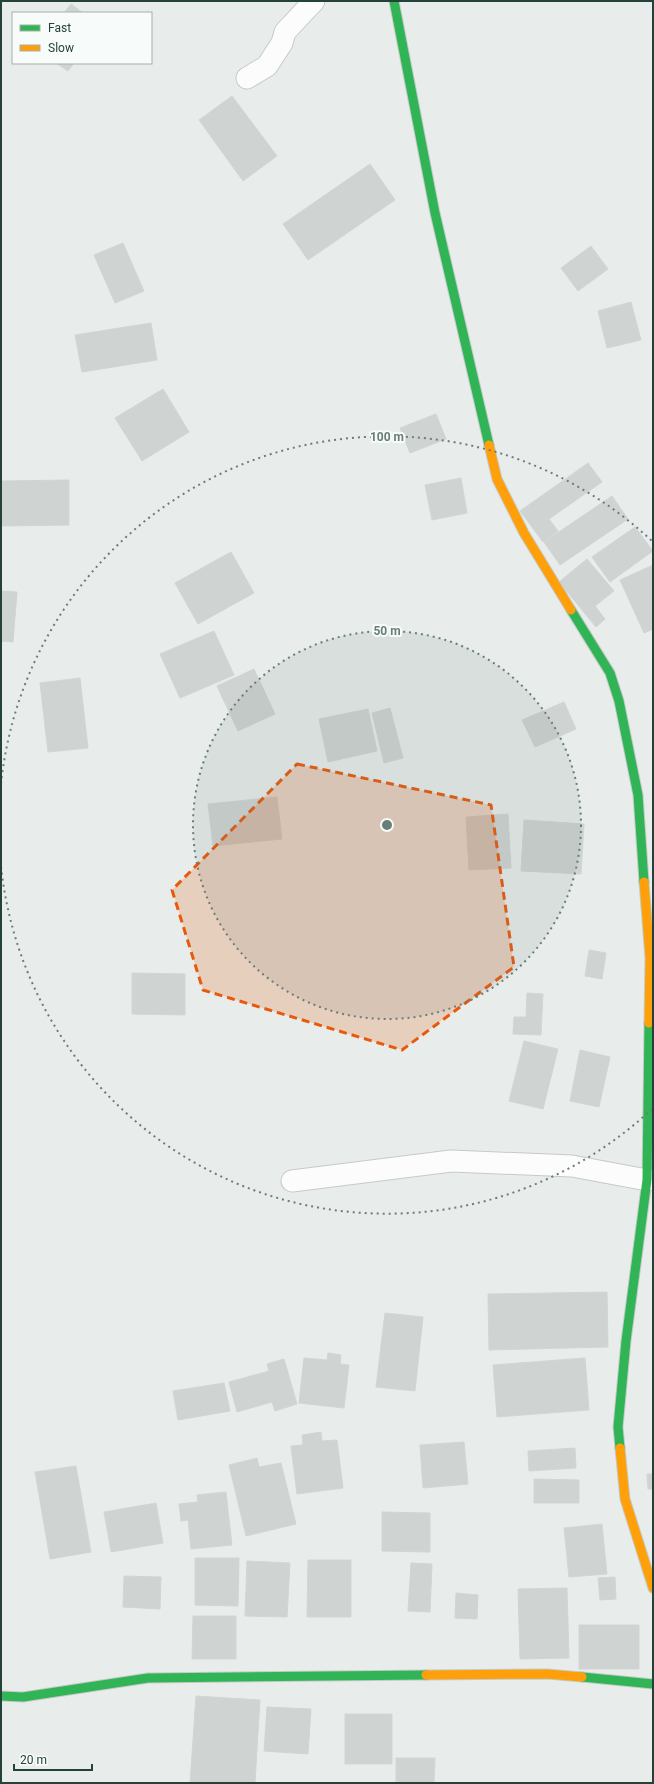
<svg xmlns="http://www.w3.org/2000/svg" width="654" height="1784" font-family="Roboto,sans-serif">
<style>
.building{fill:#cfd4d2;stroke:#d1d6d4}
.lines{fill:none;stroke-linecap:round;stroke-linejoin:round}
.street-casing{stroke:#c5cac8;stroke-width:23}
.fast-casing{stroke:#c3cbc8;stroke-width:11}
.slow-casing{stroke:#c3cbc8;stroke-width:11}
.street{stroke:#fcfcfc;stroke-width:21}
.fast{stroke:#30b455;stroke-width:9}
.slow{stroke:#ff9f0a;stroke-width:9}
.marked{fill:#e8590c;fill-opacity:0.2;stroke:#e8590c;stroke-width:3;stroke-dasharray:8 5;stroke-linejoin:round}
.ring{fill:none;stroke:#697e78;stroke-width:2;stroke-dasharray:2 4}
.centre{fill:#697e78;stroke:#f7fbf9;stroke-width:2}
.ring-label{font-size:12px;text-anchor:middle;font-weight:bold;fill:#697e78;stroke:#f7fbf9;stroke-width:4;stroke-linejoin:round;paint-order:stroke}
</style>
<rect width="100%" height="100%" fill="#e8edeb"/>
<!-- building -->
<g class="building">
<polygon points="71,4 83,13 64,13"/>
<polygon points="56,63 74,63 68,71"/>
<polygon points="232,96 277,156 243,181 199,120"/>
<polygon points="370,164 395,200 308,260 283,224"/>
<polygon points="123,243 144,291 115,303 94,255"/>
<polygon points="591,246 608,269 578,291 561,268"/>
<polygon points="631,302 641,340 607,348 598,311"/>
<polygon points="151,323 157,360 82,372 75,335"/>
<polygon points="163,389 189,432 142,461 115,418"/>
<polygon points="436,414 446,439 410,453 400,428"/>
<polygon points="588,463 602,482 549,519 558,531 543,542 520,511"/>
<polygon points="461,478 467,513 432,520 425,485"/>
<polygon points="69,480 69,525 2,526 2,481"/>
<polygon points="612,496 628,519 560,565 544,542"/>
<polygon points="635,527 653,551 610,582 592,557"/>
<polygon points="231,552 254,593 198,624 175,583"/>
<polygon points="587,559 614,591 595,606 605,619 596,627 559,582"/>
<polygon points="653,565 653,629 644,633 620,580"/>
<polygon points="1,591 17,592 13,642 1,641"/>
<polygon points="214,631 234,675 180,698 160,654"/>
<polygon points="254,669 275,714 238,731 217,686"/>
<polygon points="80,678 88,748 48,752 40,683"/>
<polygon points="564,702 576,729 535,747 522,720"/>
<polygon points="390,708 403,758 384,763 372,713"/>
<polygon points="368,709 377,751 328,762 319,719"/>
<polygon points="277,797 282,839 213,846 208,804"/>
<polygon points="508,814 511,868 469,870 466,817"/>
<polygon points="524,820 584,824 581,874 521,871"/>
<polygon points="589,950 606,953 602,979 585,976"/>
<polygon points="132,973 185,974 185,1015 132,1014"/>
<polygon points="527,993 543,994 541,1035 513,1034 514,1017 526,1017"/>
<polygon points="524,1041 558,1049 543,1109 509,1101"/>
<polygon points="580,1050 610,1057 599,1107 570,1101"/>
<polygon points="607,1292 608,1347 489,1350 488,1294"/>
<polygon points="385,1313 423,1317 415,1391 376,1387"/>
<polygon points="328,1353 341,1355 340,1364 349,1365 344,1408 299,1403 304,1358 327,1360"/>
<polygon points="585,1358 589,1410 497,1417 493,1365"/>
<polygon points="284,1359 297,1404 275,1411 272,1402 237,1412 229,1382 269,1371 267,1364"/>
<polygon points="224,1383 230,1411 178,1420 173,1391"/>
<polygon points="321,1432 322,1441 337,1440 343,1488 297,1494 291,1446 303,1445 302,1435"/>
<polygon points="464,1442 468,1484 423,1488 420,1445"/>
<polygon points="575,1448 576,1468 529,1471 528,1451"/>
<polygon points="257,1458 259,1467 281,1463 296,1524 246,1536 229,1465"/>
<polygon points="76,1466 91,1552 50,1559 35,1472"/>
<polygon points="647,1474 653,1474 653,1489 648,1489"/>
<polygon points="534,1479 579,1480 579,1503 534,1503"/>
<polygon points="226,1492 232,1545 191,1549 188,1520 181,1521 179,1504 198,1502 197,1495"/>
<polygon points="156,1503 163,1543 111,1552 104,1512"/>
<polygon points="382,1512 430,1513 430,1552 382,1551"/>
<polygon points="602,1524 607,1574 569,1577 564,1528"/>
<polygon points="195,1558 239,1558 238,1606 195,1605"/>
<polygon points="308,1560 351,1560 351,1617 307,1617"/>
<polygon points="247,1561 290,1563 287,1617 245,1616"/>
<polygon points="411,1563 432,1564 430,1612 408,1611"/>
<polygon points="124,1576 161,1577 160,1609 123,1607"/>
<polygon points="615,1577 616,1599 600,1600 598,1578"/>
<polygon points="567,1588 569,1658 520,1659 518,1589"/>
<polygon points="456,1593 478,1595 477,1619 455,1618"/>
<polygon points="193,1616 236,1616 236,1659 192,1659"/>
<rect x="579" y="1625" width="60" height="44"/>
<polygon points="196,1696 260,1700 255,1783 190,1783"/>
<polygon points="267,1707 311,1709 308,1754 264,1751"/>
<rect x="345" y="1714" width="47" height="50"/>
<polygon points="396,1758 435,1758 434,1783 396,1783"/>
</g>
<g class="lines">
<defs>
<g id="street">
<polyline points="247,78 267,66 282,43 285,32 314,1"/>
<polyline points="292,1181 451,1161 572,1166 647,1180"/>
</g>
<g id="fast">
<polyline points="394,1 435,213 489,445"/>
<polyline points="571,610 610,673 619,701 638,795 644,882"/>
<polyline points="620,1448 618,1427 626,1341 647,1180 649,1023"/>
<polyline points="582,1677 653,1684"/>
<polyline points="1,1696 23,1697 148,1678 426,1675"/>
</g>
<g id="slow">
<polyline points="489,445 497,479 524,533 571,610"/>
<polyline points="644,882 650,958 649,1023"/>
<polyline points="620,1448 625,1499 653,1588"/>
<polyline points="426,1675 547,1674 582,1677"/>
</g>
</defs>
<!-- street casing -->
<use href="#street" class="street-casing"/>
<!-- fast casing -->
<use href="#fast" class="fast-casing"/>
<!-- slow casing -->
<use href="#slow" class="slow-casing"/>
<!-- street -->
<use href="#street" class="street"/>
<!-- fast -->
<use href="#fast" class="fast"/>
<!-- slow -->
<use href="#slow" class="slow"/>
</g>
<!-- marked area -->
<path class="marked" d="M297,764L491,805L514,967L402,1050L203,990L172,890Z"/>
<!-- distance rings -->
<circle cx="387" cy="825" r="194" fill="#697e78" fill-opacity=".12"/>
<g class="ring">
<circle cx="387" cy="825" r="194"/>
<path d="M652 1109A388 388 0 0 1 1 866M1 784A388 388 0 0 1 652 541"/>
</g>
<circle cx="387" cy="825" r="6" class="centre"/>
<g class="ring-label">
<text x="387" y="441">100 m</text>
<text x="387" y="635">50 m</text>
</g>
<!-- border -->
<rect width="654" height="1784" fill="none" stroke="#24423a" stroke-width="4"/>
<!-- legend -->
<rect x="12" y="12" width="140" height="52" fill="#f7fbf9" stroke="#a3b1ad"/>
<rect x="20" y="25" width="20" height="6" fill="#30b455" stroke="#a3b1ad"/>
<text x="48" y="32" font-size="12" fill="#24423a">Fast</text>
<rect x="20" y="45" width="20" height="6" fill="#ff9f0a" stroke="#a3b1ad"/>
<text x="48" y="52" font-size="12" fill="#24423a">Slow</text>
<!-- scale -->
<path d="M14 1764v6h78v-6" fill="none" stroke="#24423a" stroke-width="2"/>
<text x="20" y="1764" font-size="12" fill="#24423a" stroke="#f7fbf9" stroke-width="3" paint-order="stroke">20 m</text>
</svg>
